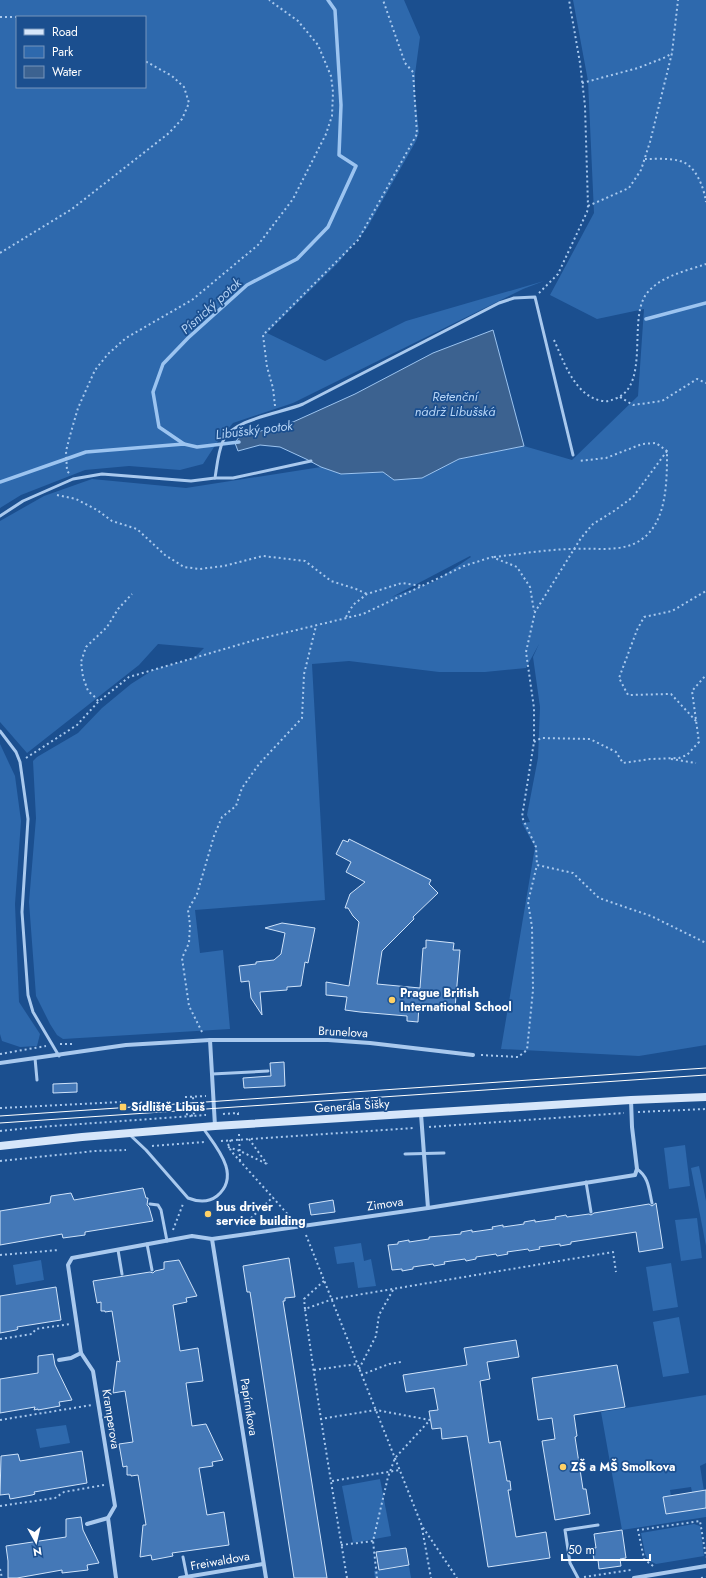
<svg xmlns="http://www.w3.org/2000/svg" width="706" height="1578" font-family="Jost,sans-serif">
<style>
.green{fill:#2e69ad;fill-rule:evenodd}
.water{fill:#3c6290;stroke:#9cc4f0}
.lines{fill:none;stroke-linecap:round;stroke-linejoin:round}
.stream{stroke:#9cc4f0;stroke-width:3.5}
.building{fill:#4478b7;stroke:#cfe3fa}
.path{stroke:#a9c9ee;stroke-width:2;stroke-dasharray:2 3;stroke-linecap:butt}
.lane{stroke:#a9c9ee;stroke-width:3}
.street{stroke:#a9c9ee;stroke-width:4}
.secondary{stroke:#d6e6fa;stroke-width:8}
.tram{stroke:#fff;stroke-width:1}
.poi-dot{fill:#ffd166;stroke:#1b4f8f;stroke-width:1.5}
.labels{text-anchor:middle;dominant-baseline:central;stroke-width:3.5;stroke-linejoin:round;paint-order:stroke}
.poi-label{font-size:12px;font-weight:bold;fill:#fff;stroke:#1b4f8f;text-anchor:start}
.street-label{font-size:12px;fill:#fff;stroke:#1b4f8f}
.water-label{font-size:13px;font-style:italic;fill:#b5d3f5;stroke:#1b4f8f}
</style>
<rect width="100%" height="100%" fill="#1b4f8f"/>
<!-- green -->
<g class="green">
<path d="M0,0H404L420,37L415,74V97L419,132L416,141L367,228L339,262L267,333L325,361L406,321L544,281L523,289L293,403L233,423L218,441L203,464L180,470L129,466L85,470L21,495L0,508ZM17,17H145V87H17Z"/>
<path d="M573,0H706V1045L639,1056L501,1049L535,847L522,823L530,822L527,815L538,758L540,707L533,657L539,644L526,668L485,672H439L349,661L312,664L325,900L195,910L200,953L223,950L230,1029L63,1039L57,1035L50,1024L36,996L29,902L36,818L33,761L37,757L78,733L102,708L131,684L153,670L194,658L204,648L158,644L139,665L27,753L0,722V521L44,496L92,479L186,488L321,467L341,474L383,472L394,480L422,478L459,459L524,446L572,460L638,396L644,309L597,319L550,295L594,213L588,81ZM471,557L435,581L392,597L470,556Z"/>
<polygon points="0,744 15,776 21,821 15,904 19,1002 40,1034 37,1046 20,1047 2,1041 0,1034"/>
<polygon points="685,1145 690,1186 669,1189 664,1148"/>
<polygon points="699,1166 706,1201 706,1246 691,1168"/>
<polygon points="697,1218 702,1258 681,1261 675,1220"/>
<polygon points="361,1243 364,1261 371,1259 376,1286 358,1288 354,1262 337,1264 334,1247"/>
<polygon points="41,1260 44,1280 16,1285 13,1265"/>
<polygon points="671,1263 678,1307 653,1311 646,1267"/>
<polygon points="679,1317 689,1373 663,1377 653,1322"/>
<polygon points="706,1395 706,1463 700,1466 704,1491 692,1492 691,1487 670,1490 671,1496 663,1497 666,1514 706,1508 706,1517 622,1530 601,1412"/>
<polygon points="66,1425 70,1443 40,1448 36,1429"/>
<polygon points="380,1479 391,1536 353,1543 342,1486"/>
<polygon points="694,1524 700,1526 704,1556 656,1564 648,1560 645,1554 641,1533"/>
<polygon points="409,1566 411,1578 375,1578 374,1571"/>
</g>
<!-- water -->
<polygon class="water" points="493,330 524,446 459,459 422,478 394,480 383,472 341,474 321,467 306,459 280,447 260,445 238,451 235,443 239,437 293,422 355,394 433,353"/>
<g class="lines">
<!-- stream -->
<g class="stream">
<polyline points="646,319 706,303"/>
<polyline points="184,444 159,427 153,392 163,364 188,338 247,285 297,259 328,227 356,166 339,155 341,105 335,10 328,0"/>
<polyline points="0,482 86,452 184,444 197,447 239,442"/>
</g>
</g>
<!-- building -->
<g class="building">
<polygon points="349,839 431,880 429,884 438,893 413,917 414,919 382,951 377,984 420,988 423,948 426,948 426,940 454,943 453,950 460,950 455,1008 419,1005 418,1022 407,1021 407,1016 360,1012 345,1010 347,997 326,995 326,982 349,986 359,922 353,916 348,908 345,908 350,894 365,882 346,872 351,862 336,854 343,840 348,842"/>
<polygon points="282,923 315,928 308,963 305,962 301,986 287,987 287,990 260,992 262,1015 251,998 249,981 241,982 239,966 256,964 256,962 274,960 281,954 285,933 265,928"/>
<polygon points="284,1062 285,1086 244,1088 243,1078 271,1076 270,1063"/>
<polygon points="77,1083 77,1092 53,1093 53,1084"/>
<polygon points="143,1188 146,1198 148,1198 147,1205 149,1207 153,1221 85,1232 85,1235 63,1238 62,1234 0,1245 0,1211 50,1203 51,1196 71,1193 74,1200"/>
<polygon points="333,1200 335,1212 311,1215 309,1204"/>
<polygon points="656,1203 663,1248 639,1252 636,1232 571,1242 571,1244 560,1246 560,1244 539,1247 540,1249 529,1251 528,1249 507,1252 508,1254 497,1256 496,1254 476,1257 476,1259 466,1261 465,1259 444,1262 445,1264 434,1266 433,1264 413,1267 413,1269 402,1271 402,1269 392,1270 388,1245 398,1244 398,1242 409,1240 409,1242 429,1239 429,1237 461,1234 461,1232 472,1230 472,1232 493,1229 492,1227 503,1225 503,1227 524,1224 524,1222 535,1220 535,1222 556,1219 555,1217 566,1215 567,1217 589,1214 591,1215 594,1213 649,1204 652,1206"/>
<polygon points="289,1258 295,1297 285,1298 285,1301 283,1301 327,1578 294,1578 250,1292 247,1292 243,1266"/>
<polygon points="179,1260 197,1296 186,1298 187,1302 173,1305 180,1351 198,1348 203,1381 186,1383 192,1426 206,1424 223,1460 212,1462 213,1466 199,1468 207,1515 224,1512 229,1545 172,1553 173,1556 152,1560 151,1555 140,1557 143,1525 146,1525 138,1475 131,1476 131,1475 127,1475 127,1466 123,1467 119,1444 133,1442 125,1391 113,1393 117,1361 120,1362 112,1311 105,1312 105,1311 101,1311 101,1302 97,1303 93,1281 150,1272 153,1273 155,1271 164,1269 164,1262"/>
<polygon points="56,1287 61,1320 17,1327 18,1329 16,1330 0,1333 0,1296"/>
<polygon points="516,1340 519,1357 487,1362 490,1379 480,1381 484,1409 489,1443 500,1441 507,1481 510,1481 511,1490 508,1490 516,1537 546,1532 550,1558 488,1567 467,1436 442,1439 441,1428 432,1429 429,1411 438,1410 434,1388 406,1392 403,1375 467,1365 464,1348"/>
<polygon points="53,1354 55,1365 72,1400 59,1402 60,1406 38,1410 38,1409 34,1410 35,1407 0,1413 0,1379 38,1373 38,1356"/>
<polygon points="617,1365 625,1407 574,1415 577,1436 575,1437 583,1489 586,1489 590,1514 555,1520 542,1441 555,1439 552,1418 538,1420 532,1378"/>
<polygon points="82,1451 87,1483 34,1492 35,1494 32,1495 10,1499 9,1494 0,1495 1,1456 18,1454 20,1461"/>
<polygon points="706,1490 706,1508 666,1514 663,1497"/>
<polygon points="81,1517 83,1530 99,1563 87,1565 88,1570 62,1573 62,1570 17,1578 8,1578 8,1561 6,1546 66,1537 66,1519"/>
<polygon points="622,1530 626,1558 620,1559 621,1566 599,1569 598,1560 594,1560 592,1548 596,1548 594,1534"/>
<polygon points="406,1548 409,1565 379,1570 376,1552"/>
</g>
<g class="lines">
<!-- path -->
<g class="path">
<polyline points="0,17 24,17"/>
<polyline points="582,83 638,68 666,57 672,53"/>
<path d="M645,159C656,159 670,158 680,161C696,165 704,188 706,202"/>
<polyline points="588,206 629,188 641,170 650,142 672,53 678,0"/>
<polyline points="0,253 72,209 169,133 182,119 189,103 184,87 172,76 145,61"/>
<polyline points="539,293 558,274 587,212 588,206 585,106 580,63 569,0"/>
<path d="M554,340C564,362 575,397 603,401C608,402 612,400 617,398C649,384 629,322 645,296C657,277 686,271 706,264"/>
<polyline points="620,397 633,405 662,401 697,379 706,383"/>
<polyline points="275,406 273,388 267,367 263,335 358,240 417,134 413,72 405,63 383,0"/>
<polyline points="667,451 633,497 614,511 593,524 581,538 535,612 526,652 534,708 534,742 522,817 536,847 537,865 573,873 599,898 651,916 706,943"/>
<polyline points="69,473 67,471 66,451 71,432 78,408 95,370 108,354 126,338 192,300 258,245 293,199 326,134 332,116 333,92 331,76 318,45 298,21 269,0"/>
<polyline points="57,495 76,499 97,510 112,521 137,529 165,555 184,567 200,569 224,566 263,556 305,561 331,581 356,589 367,594"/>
<path d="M494,557C521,554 548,549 576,549C590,548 604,550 618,548C667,542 667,489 667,451L656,443L642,444L606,458L578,461"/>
<polyline points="346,617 353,605 367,594 402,583 423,586"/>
<polyline points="98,701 96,698 88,691 83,677 81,662 86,647 107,627 118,609 132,594"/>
<polyline points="696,721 671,694 628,695 619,678 637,630 644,617 672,611 706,591"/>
<polyline points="534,742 541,738 590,739 616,752 623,763 650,759 679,758 687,755 699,742 692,691 706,675"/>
<polyline points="26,758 77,725 98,702 129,677 255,640 363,614 464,566 492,557 517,567 530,587 534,611"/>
<polyline points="671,759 696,763"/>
<polyline points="202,1032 189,1006 182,958 189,943 190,925 188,910 197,894 214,836 222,817 236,806 242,788 259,764 302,718 304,674 316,626"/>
<polyline points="60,1044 72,1044"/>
<polyline points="0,1054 46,1046"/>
<polyline points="481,1055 518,1057 527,1050 533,990 532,927 528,902 537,865"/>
<polyline points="185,1097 206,1096"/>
<polyline points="0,1108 121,1102"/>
<polyline points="638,1112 706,1109"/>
<polyline points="186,1114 194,1116 193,1097"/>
<polyline points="223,1114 238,1113 238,1116"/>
<polyline points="429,1127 624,1113"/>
<polyline points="0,1131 39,1127 206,1115"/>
<polyline points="239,1134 240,1161"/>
<polyline points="249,1139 267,1164"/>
<polyline points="231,1140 228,1144 231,1151 292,1219"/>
<polyline points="221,1141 414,1128"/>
<polyline points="152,1146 205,1142"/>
<polyline points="228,1147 240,1151 267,1164"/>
<polyline points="0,1161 95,1151 126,1150"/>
<polyline points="251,1218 273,1197"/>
<polyline points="173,1230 183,1204"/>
<polyline points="306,1235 422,1526 457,1578"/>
<polyline points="0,1255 59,1250"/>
<polyline points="305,1309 304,1299 325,1280"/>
<polyline points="0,1339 32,1334 36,1329 70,1324"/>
<polyline points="359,1369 376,1336 379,1315 393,1290"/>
<polyline points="314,1370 357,1364"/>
<polyline points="361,1375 389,1364 401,1362"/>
<polyline points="320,1419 376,1410 430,1420 395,1458 388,1477 373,1541 377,1578"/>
<polyline points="0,1420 92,1405"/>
<polyline points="332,1481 400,1470"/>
<polyline points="0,1506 55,1498 64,1492 104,1485"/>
<polyline points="422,1528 431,1578"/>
<polyline points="341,1545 373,1541"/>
<polyline points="653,1566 644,1559 638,1530 700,1521 706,1557"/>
<polyline points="0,1569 2,1578"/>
<polyline points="584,1577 631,1570"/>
<path d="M347,1578C332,1488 317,1399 305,1309L333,1299L613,1252L616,1272"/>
<polyline points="701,1578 706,1577"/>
</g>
<!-- lane -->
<g class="lane">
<polyline points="215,478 233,478 311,461"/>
<path d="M0,516L23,501L73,479L102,474L191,481L215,478C217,466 218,452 223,441C232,419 282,413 303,404L499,303L514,298L535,297L573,455"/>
<polyline points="0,731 16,752 20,762 28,819 22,912 28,995 33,1012 59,1056"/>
<polyline points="35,1058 37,1080"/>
<polyline points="212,1074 268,1071"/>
<path d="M130,1135L146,1150L188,1198C198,1202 208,1203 217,1196C242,1175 216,1147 203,1128"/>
<polyline points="405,1154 444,1153"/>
<path d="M637,1169C649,1177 649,1190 652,1203"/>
<polyline points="586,1182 591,1212"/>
<polyline points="150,1204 158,1205 161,1210 167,1241"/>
<polyline points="147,1244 152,1270"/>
<polyline points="118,1250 122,1274"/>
<polyline points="183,1557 187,1577"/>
<polyline points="578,1578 570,1563 565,1530 598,1525"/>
</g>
<!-- street -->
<g class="street">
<polyline points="210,1040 215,1126"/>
<polyline points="0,1063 126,1045 210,1040 328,1040 370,1043 473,1055"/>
<polyline points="421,1114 428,1208"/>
<polyline points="212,1239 266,1578"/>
<polyline points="59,1360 71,1358 81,1353"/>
<polyline points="87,1524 108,1518"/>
<polyline points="116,1578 108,1518 115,1506 93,1371 81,1353 68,1265 72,1258 192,1236 212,1239 428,1208 635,1175 637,1169 632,1127 631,1100"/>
<polyline points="180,1578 263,1564"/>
<polyline points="634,1578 706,1566"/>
</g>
<!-- secondary -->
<polyline class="secondary" points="0,1146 82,1137 215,1126 631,1100 706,1097"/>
<!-- tram -->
<g class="tram">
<polyline points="0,1116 706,1068"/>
<polyline points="0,1123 706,1075"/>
</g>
</g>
<!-- markers -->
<g class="poi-dot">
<circle cx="392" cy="1000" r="4"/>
<rect x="119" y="1103" width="8" height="8" rx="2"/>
<circle cx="208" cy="1214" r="4"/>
<circle cx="563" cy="1467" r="4"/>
</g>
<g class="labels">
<!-- poi labels -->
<g class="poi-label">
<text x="400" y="993">Prague British<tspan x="400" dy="14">International School</tspan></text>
<text x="131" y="1107">Sídliště Libuš</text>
<text x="216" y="1207">bus driver<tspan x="216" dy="14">service building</tspan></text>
<text x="571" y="1467">ZŠ a MŠ Smolkova</text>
</g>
<!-- street labels -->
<g class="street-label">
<text transform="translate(343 1032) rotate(3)">Brunelova</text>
<text transform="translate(352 1106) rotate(-4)">Generála Šišky</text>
<text transform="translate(385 1204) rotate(-8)">Zimova</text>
<text transform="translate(249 1407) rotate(81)">Papírníkova</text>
<text transform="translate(111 1419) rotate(81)">Kramperova</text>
<text transform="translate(220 1561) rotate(-10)">Freiwaldova</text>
</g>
<!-- water labels -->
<g class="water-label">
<text transform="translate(211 306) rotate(-42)">Písnický potok</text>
<text x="455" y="396">Retenční<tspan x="455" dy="15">nádrž Libušská</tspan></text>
<text transform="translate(254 430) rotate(-7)">Libušský potok</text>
</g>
</g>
<!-- legend -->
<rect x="16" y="16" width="130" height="72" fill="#1b4f8f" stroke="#7695bc"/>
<rect x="24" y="29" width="20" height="6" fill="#d6e6fa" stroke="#7695bc"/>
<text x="52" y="36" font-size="12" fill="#ffffff">Road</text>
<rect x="24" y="46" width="20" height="12" fill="#2e69ad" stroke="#7695bc"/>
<text x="52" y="56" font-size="12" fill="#ffffff">Park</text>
<rect x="24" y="66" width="20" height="12" fill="#3c6290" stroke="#7695bc"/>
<text x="52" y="76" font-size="12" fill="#ffffff">Water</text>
<!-- north arrow -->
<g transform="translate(36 1542) rotate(172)" stroke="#1b4f8f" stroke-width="3" paint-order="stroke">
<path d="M0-3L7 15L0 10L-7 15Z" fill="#ffffff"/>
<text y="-6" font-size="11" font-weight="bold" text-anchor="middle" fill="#ffffff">N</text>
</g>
<!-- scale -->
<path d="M562 1554v6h88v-6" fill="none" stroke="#ffffff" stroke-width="2"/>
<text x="568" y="1554" font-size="12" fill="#ffffff" stroke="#1b4f8f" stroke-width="3" paint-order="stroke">50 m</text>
</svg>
